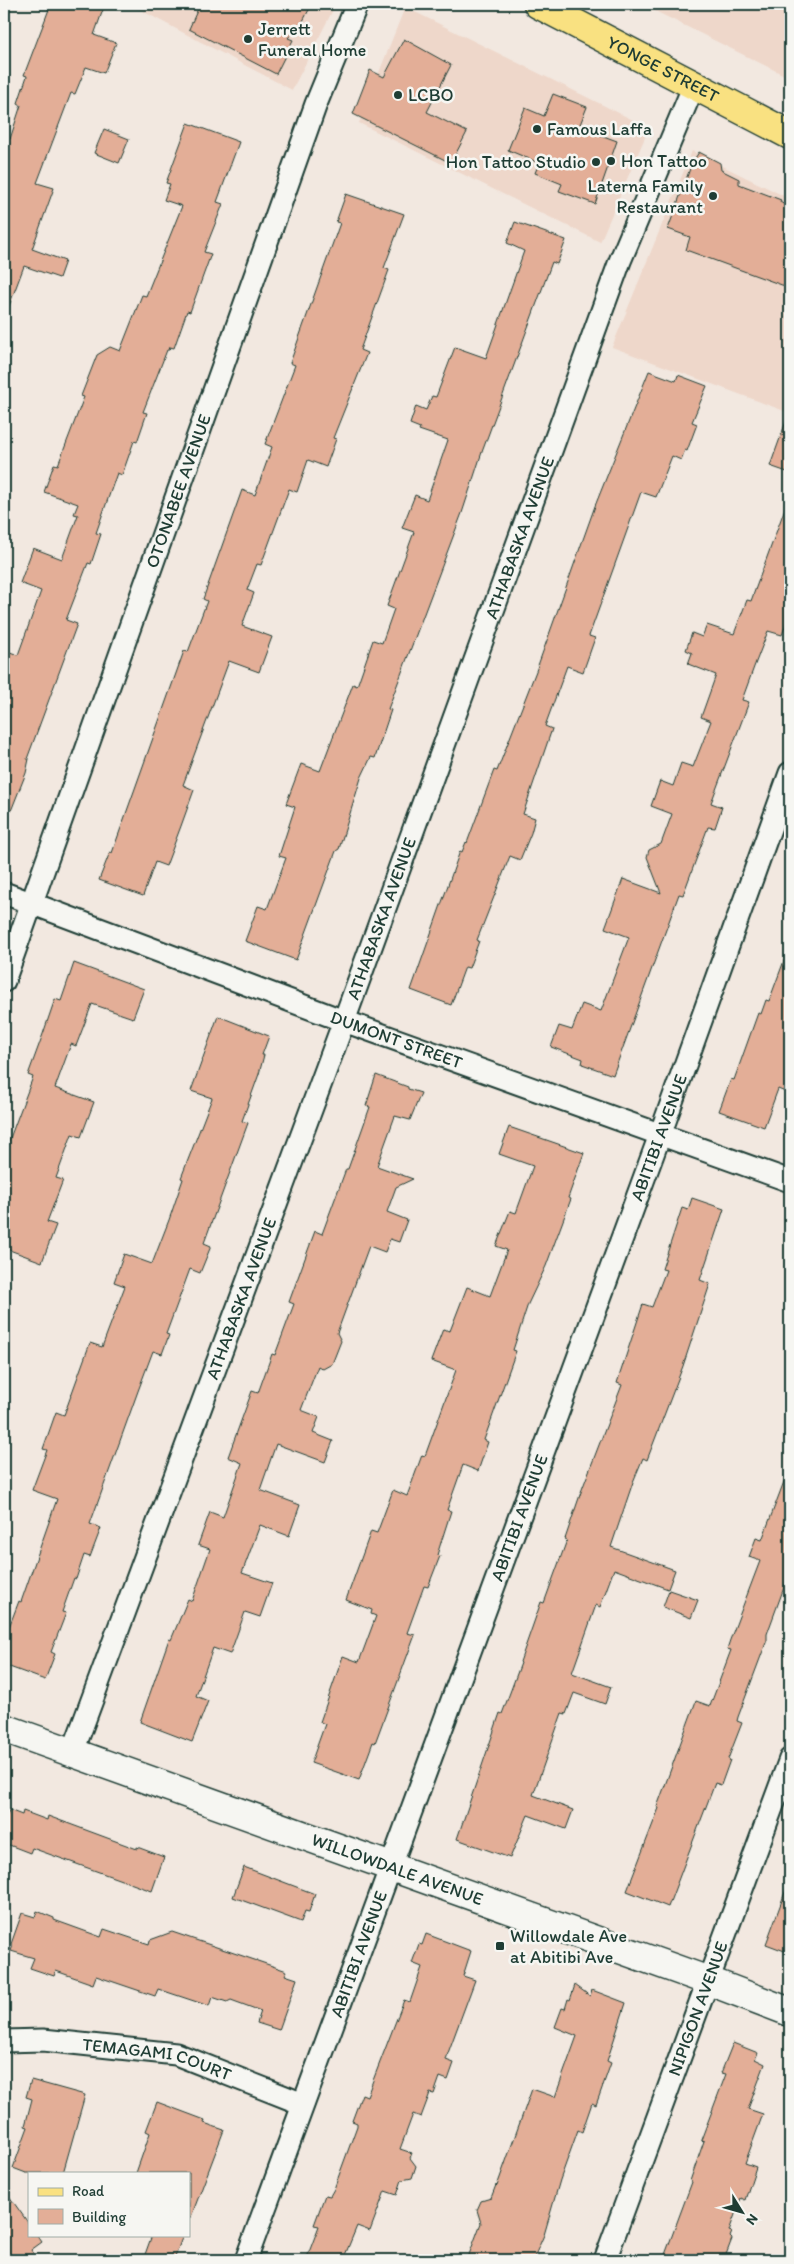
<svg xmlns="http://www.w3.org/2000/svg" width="794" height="2264" font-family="Itim,sans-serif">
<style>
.built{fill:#eed7ca}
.building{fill:#e3ae97;stroke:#1f3d34}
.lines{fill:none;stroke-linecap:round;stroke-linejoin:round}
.street-casing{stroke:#1f3d34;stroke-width:25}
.secondary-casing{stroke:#1f3d34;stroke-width:31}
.primary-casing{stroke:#1f3d34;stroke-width:31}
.street{stroke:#f6f6f2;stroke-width:21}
.secondary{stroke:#f6f6f2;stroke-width:28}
.primary{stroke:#f9e181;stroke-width:28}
.poi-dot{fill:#1f3d34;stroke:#f6f6f2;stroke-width:2}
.labels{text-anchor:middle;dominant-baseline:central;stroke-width:5;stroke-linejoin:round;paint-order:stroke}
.poi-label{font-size:18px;fill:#1f3d34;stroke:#f6f6f2;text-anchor:start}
.street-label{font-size:18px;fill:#1f3d34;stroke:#f6f6f2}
</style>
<rect width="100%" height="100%" fill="#f2e8e0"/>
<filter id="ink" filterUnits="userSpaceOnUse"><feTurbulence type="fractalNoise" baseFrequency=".02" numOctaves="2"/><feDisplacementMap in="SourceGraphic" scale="10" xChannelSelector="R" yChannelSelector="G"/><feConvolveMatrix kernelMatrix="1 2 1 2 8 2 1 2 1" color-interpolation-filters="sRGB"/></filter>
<g filter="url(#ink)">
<!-- built -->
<g class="built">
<polygon points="129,4 336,4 292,90"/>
<polygon points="641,4 790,4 790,78"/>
<polygon points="405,7 649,128 600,242 359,123"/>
<polygon points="692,151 790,199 790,413 612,347"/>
</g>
<!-- building -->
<g class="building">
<polygon points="51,4 105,4 94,35 116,43 104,73 86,67 75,94 71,93 37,183 54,188 32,249 65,261 59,278 24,266 6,314 4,314 4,137 10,139 21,105 18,103 27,76 24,75"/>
<polygon points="200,4 312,4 303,21 288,38 293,40 276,74 189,29"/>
<polygon points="404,39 451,65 427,112 467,132 451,163 353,114 370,70 384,77"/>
<polygon points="553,94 587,107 579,127 617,141 595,204 559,191 562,184 535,173 539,163 508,150 525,108 544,116"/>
<polygon points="188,123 239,142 217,202 223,204 204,252 211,254 190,312 187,311 174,348 170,347 169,350 167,350 143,412 147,413 137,442 134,441 122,475 117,473 96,533 101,534 91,564 88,563 66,620 77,624 27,759 29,759 26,773 5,826 4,826 4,670 10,652 18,655 41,591 20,583 33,548 62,559 78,515 74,514 78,504 44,492 54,464 58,465 84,397 81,396 97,355 110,347 120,351 142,295 146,296 182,206 164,200 170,184 166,183"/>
<polygon points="104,129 129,139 119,163 94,153"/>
<polygon points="699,152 720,163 721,170 739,179 739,184 781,200 780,202 790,208 790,288 686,250 690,237 668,229 692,163"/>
<polygon points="346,194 404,214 384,268 389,270 360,350 367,353 333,438 336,439 326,467 308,460 297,492 289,489 261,565 257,564 247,590 254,593 242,626 272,637 259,672 229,661 183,785 194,790 181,826 166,866 155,862 143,896 99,880 110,852 112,853 184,651 188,652 207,601 203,599 242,490 255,495 272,447 265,444 295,365 290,363 340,223 336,222"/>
<polygon points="515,222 566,240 557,264 552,262 482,452 462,513 388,709 391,710 375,758 371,757 361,778 339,849 336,851 296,960 245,941 258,906 267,909 286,858 279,856 295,807 286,804 301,764 320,771 353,684 357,686 373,640 382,643 394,609 387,606 414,532 402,528 415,495 427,500 448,440 419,430 420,428 410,424 416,406 426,410 432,396 436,397 455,347 486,358 524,251 507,243"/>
<polygon points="649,371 676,381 678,375 707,386 692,422 697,424 687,451 685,450 681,460 672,456 656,497 641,492 589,636 595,638 583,672 567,666 545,726 552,729 523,814 535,818 531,833 520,860 510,856 477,940 479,941 469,968 465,967 451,1005 411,990 460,851 462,852 466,842 467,843 494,770 497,771 536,671 595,506"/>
<polygon points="788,416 790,417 790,473 770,466"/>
<polygon points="788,500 790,500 790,613 782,635 768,631 754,667 742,700 749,702 711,803 722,807 715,828 708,827 683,895 679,894 613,1075 582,1064 583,1059 551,1047 559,1026 572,1030 582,1004 601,1011 629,937 605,928 623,879 661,893 647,857 649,850 661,844 672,814 651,806 660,781 673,786 681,763 693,767 711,721 701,717 716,675 688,664 692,653 686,650 692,633 702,637 707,625 734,634 747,600 751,601"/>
<polygon points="788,950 790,951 790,1094 778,1089 764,1127 719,1111 731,1079 734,1080 758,1013 761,1014 766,1000 769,1001"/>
<polygon points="74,963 144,989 133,1018 92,1004 76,1046 71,1044 55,1088 94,1102 81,1137 72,1134 56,1178 63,1180 47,1222 56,1225 42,1262 4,1248 4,1154 33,1077 28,1075 43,1034 55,999 61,1001"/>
<polygon points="218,1016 269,1036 262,1055 264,1055 259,1074 242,1121 248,1123 204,1243 211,1246 200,1273 190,1269 166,1334 169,1335 162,1354 153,1351 138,1391 90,1524 101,1528 90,1557 84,1555 76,1579 74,1578 62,1612 66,1613 51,1652 55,1654 45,1680 4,1665 4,1640 19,1601 21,1602 57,1499 32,1490 47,1450 43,1449 56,1412 64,1415 90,1343 102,1347 125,1286 114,1282 124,1254 152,1264 169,1220 183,1179 181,1178 212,1098 191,1091"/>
<polygon points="376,1075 408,1087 408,1089 421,1093 410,1120 395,1116 377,1166 413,1179 396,1187 387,1212 407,1220 399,1242 390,1239 385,1252 369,1246 337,1333 341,1341 332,1364 323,1369 318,1366 301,1410 319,1417 313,1433 333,1441 325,1462 276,1444 260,1490 300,1505 289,1536 260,1525 242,1573 272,1583 260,1617 245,1612 230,1654 213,1648 196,1696 208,1701 192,1742 140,1722 169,1639 171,1640 188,1599 192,1601 210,1549 198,1545 210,1512 223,1517 242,1463 228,1457 241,1421 252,1391 258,1393 272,1354 275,1355 294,1304 289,1302 315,1231 322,1234 346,1169 348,1169 370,1107 366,1106"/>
<polygon points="509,1127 584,1153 568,1198 571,1199 546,1266 528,1304 513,1350 516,1351 484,1440 488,1442 478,1471 463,1465 447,1510 451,1511 437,1555 440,1556 428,1587 424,1586 407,1633 415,1635 412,1643 375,1743 373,1742 359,1780 311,1763 325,1724 320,1722 343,1656 359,1662 376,1616 371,1614 372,1610 346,1600 371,1531 377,1533 393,1490 407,1496 422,1455 425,1456 437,1423 456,1370 431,1361 443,1329 450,1331 467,1287 490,1296 507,1250 496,1246 510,1211 516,1213 533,1166 499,1154"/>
<polygon points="692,1198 724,1209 700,1280 710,1284 683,1366 647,1460 643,1458 633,1482 611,1547 675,1570 668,1589 614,1569 600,1607 596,1605 572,1673 611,1687 605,1704 574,1693 566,1714 562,1713 533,1795 573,1810 566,1829 528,1815 510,1858 457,1839 500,1713 502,1714 521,1663 520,1662 541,1602 544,1603 567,1540 565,1539 581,1492 622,1385 617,1383 643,1304 652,1307 666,1270 662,1269 682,1208 688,1210"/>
<polygon points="788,1471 790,1471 790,1571 767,1634 767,1640 738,1717 737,1721 742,1723 728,1759 730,1760 721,1785 715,1783 668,1907 627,1891 659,1808 657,1807 696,1701 710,1706 731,1650 727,1649 730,1640 760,1561 749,1557 756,1538 762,1540"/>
<polygon points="669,1590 698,1600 691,1618 663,1607"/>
<polygon points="9,1810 22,1815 23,1811 47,1820 48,1816 137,1849 137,1847 164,1857 152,1891 32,1848 30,1853 4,1843 4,1823"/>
<polygon points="244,1867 315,1894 309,1912 305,1911 301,1922 233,1897"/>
<polygon points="788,1884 790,1885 790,1953 766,1944"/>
<polygon points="37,1911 54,1918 54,1920 101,1937 104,1929 149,1944 150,1940 172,1932 287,1971 285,1975 297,1979 279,2030 257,2023 261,2011 231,2000 227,2002 212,1997 209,2006 158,1989 155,1996 96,1976 93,1984 56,1971 54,1976 30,1968 34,1958 11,1951 13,1945 11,1944 22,1913 35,1917"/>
<polygon points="426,1934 471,1951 463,1976 475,1980 448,2053 446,2060 454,2063 448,2080 440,2077 434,2094 430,2093 421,2117 413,2114 400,2149 412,2153 410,2158 416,2166 412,2178 402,2180 397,2195 385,2191 370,2231 357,2226 343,2260 306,2260 319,2226 314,2225 325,2195 330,2196 334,2189 357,2126 357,2123 352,2121 362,2094 367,2096 404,2000 410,2002 422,1967 412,1963 419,1944 422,1945"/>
<polygon points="575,1985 590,1996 592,1990 626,2003 607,2061 611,2063 596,2105 592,2103 582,2132 578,2130 560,2180 544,2235 533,2260 467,2260 481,2223 477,2210 481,2201 491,2198 496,2185 497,2186 532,2089 555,2097 577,2036 555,2027 562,2008 565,2009 568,1999 570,2000"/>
<polygon points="733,2043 758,2053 755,2059 765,2064 748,2109 763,2114 745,2163 756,2167 745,2200 741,2198 729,2231 732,2232 730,2237 732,2239 724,2260 663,2260 692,2182 690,2181 704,2141 701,2140 726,2074 721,2073"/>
<polygon points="31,2080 85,2095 63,2173 26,2173 13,2168 28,2127 25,2126 32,2099 26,2097"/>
<polygon points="157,2102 205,2120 204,2123 224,2130 191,2217 189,2217 189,2173 136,2173 150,2133 146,2131"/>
<polygon points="4,2189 29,2224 29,2235 37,2235 42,2242 31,2250 38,2260 4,2260"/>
<polygon points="152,2235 183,2235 174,2260 143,2260"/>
</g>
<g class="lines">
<defs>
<g id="street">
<path id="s1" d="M4,893L344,1021L790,1181"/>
<path id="s2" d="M4,981L316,104L357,4"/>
<path id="s3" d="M72,1754L344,1021L620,261L694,85"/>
<path id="s4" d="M4,2041L43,2040L176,2054L303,2104"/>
<path id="s5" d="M246,2260L660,1135L790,773"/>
<path id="s6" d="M605,2260L790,1759"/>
</g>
<g id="secondary">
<path id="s7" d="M4,1728L709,1981L790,2012"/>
</g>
<g id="primary">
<path id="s8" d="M538,4L790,135"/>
</g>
</defs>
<!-- street casing -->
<use href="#street" class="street-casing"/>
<!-- secondary casing -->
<use href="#secondary" class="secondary-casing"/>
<!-- primary casing -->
<use href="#primary" class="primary-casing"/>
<!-- street -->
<use href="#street" class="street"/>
<!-- secondary -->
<use href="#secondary" class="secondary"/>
<!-- primary -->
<use href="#primary" class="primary"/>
</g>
</g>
<!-- markers -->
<g class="poi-dot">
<circle cx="248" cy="39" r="5"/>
<circle cx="398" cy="95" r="5"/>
<circle cx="537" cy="129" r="5"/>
<circle cx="611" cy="161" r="5"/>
<circle cx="596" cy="162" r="5"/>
<circle cx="713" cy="196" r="5"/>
<rect x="495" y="1941" width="10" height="10" rx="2.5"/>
</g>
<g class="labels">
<!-- poi labels -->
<g class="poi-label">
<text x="258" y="29">Jerrett<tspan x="258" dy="21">Funeral Home</tspan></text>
<text x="408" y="95">LCBO</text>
<text x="547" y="129">Famous Laffa</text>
<text x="621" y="161">Hon Tattoo</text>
<text x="586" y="162" text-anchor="end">Hon Tattoo Studio</text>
<text x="703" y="186" text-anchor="end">Laterna Family<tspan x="703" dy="21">Restaurant</tspan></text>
<text x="510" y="1936">Willowdale Ave<tspan x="510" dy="21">at Abitibi Ave</tspan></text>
</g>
<!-- street labels -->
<g class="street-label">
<text stroke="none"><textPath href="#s8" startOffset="141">YONGE STREET</textPath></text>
<text stroke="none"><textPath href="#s2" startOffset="520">OTONABEE AVENUE</textPath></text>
<text stroke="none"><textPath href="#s3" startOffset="1296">ATHABASKA AVENUE</textPath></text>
<text stroke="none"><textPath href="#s3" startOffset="891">ATHABASKA AVENUE</textPath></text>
<text stroke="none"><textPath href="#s1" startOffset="419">DUMONT STREET</textPath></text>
<text stroke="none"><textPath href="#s5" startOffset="1196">ABITIBI AVENUE</textPath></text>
<text stroke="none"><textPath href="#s3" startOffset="486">ATHABASKA AVENUE</textPath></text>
<text stroke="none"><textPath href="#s5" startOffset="791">ABITIBI AVENUE</textPath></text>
<text stroke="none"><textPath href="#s7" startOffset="418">WILLOWDALE AVENUE</textPath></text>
<text stroke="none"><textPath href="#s5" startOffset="326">ABITIBI AVENUE</textPath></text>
<text stroke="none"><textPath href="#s6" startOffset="268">NIPIGON AVENUE</textPath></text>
<text stroke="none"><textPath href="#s4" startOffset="155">TEMAGAMI COURT</textPath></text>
</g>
</g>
<!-- margin -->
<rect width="794" height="2264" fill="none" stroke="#f6f6f2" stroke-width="20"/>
<rect x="10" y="10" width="774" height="2244" fill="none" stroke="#1f3d34" stroke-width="2" filter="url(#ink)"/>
<!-- legend -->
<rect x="28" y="2172" width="162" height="65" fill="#f6f6f2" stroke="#a0aca6"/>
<rect x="38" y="2188" width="25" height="8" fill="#f9e181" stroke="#a0aca6"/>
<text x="72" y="2196" font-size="15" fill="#1f3d34">Road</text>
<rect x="38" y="2209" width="25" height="15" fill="#e3ae97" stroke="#a0aca6"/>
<text x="72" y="2222" font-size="15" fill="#1f3d34">Building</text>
<!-- north arrow -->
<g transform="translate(742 2212) rotate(127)" stroke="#f6f6f2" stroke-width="4" paint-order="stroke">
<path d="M0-4L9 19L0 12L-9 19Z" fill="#1f3d34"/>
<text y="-8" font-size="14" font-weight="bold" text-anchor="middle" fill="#1f3d34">N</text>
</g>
</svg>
